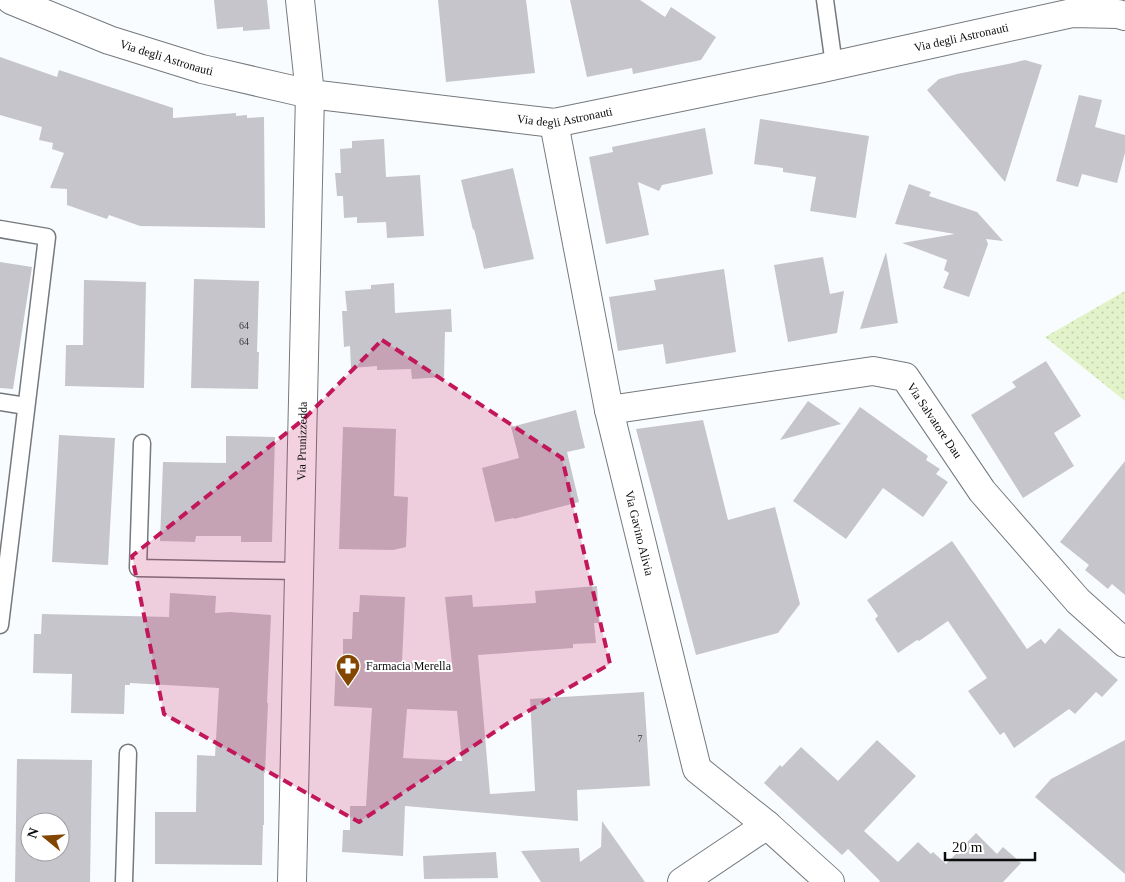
<svg xmlns="http://www.w3.org/2000/svg" width="1125" height="882" font-family="'Times New Roman',serif">
<style>
.grass{fill:url(#grass-dots)}
.building{fill:#c6c5cb;fill-rule:evenodd}
.lines{fill:none;stroke-linecap:round;stroke-linejoin:round}
.lane-casing{stroke:#75797d;stroke-width:19}
.street-casing{stroke:#75797d;stroke-width:30}
.secondary-casing{stroke:#75797d;stroke-width:30}
.lane{stroke:#fff;stroke-width:16}
.street{stroke:#fff;stroke-width:28}
.secondary{stroke:#fff;stroke-width:28}
.marked{fill:#c2185b;fill-opacity:0.2;stroke:#c2185b;stroke-width:4;stroke-dasharray:10 6;stroke-linejoin:round}
.labels{text-anchor:middle;dominant-baseline:central;stroke-width:4;stroke-linejoin:round;paint-order:stroke}
.number-label{font-size:10px;fill:#3a3a3d}
.street-label{font-size:12px;fill:#0b0c0e;stroke:#fff}
.poi-label{font-size:12px;fill:#0b0c0e;stroke:#fff;text-anchor:start}
</style>
<defs>
<pattern id="grass-dots" width="8" height="8" patternUnits="userSpaceOnUse" patternTransform="scale(1.25)"><rect width="8" height="8" fill="#e3f3c9"/><path d="M2 2h.1M6 6h.1" fill="none" stroke="#c1cfab" stroke-width="1.8" stroke-linecap="round"/></pattern>
</defs>
<rect width="100%" height="100%" fill="#f9fcfe"/>
<!-- grass -->
<polygon class="grass" points="1125,291 1125,401 1045,337"/>
<!-- building -->
<g class="building">
<polygon points="214,0 267,0 270,29 243,31 243,27 217,29"/>
<polygon points="438,0 526,0 535,73 446,82"/>
<polygon points="570,0 640,0 665,17 671,7 716,37 701,60 633,74 632,68 587,77"/>
<polygon points="0,57 57,77 59,70 173,108 173,118 236,113 236,116 247,115 247,118 264,117 265,228 140,226 109,215 107,219 67,205 67,189 50,188 64,153 52,149 53,143 39,140 42,127 0,115"/>
<polygon points="1025,60 1042,65 1005,182 927,90 939,79 957,74 1008,64"/>
<polygon points="1079,95 1102,100 1095,127 1125,135 1125,153 1117,183 1082,174 1078,187 1056,181"/>
<polygon points="760,119 869,136 856,218 810,211 816,177 783,172 783,168 754,164"/>
<polygon points="705,128 713,174 662,185 659,191 638,182 649,235 606,244 589,157 613,152 612,147"/>
<polygon points="384,139 386,177 420,175 424,236 387,238 386,222 357,223 357,217 344,218 343,196 337,196 335,173 341,173 340,149 352,148 352,141"/>
<polygon points="513,168 534,259 484,269 474,229 473,230 461,180"/>
<polygon points="909,184 931,192 929,196 977,212 1003,241 986,239 988,244 969,297 943,288 949,273 944,270 947,260 902,243 955,234 895,224"/>
<polygon points="886,252 898,323 860,329"/>
<polygon points="823,257 830,294 844,291 837,333 788,342 774,265"/>
<polygon points="0,262 32,267 13,389 0,388"/>
<polygon points="724,269 736,352 666,364 663,344 618,351 609,297 656,290 654,280"/>
<polygon points="194,279 259,281 257,352 259,352 258,389 191,388"/>
<polygon points="84,280 146,282 144,388 65,386 66,345 83,345"/>
<polygon points="394,283 395,313 451,309 452,332 445,332 444,377 412,379 411,369 377,370 377,366 351,368 350,346 344,347 342,311 347,311 345,291 371,289 371,285"/>
<polygon points="1046,361 1081,416 1054,433 1074,466 1023,498 971,415 1016,387 1012,382"/>
<polygon points="808,401 841,424 780,440"/>
<polygon points="860,407 928,456 926,460 940,469 936,474 948,482 923,517 883,488 846,539 793,501"/>
<polygon points="576,410 585,448 567,452 579,502 514,519 514,518 495,522 482,468 519,458 511,427"/>
<polygon points="703,420 728,520 775,507 800,604 778,633 696,655 636,429"/>
<polygon points="343,427 396,429 394,496 408,497 406,547 393,550 339,549"/>
<polygon points="59,435 115,438 108,565 52,562"/>
<polygon points="226,436 275,437 272,542 241,542 241,536 196,536 195,542 160,541 163,462 226,463"/>
<polygon points="1125,461 1125,595 1112,584 1108,589 1085,570 1089,565 1060,542"/>
<polygon points="952,541 1027,649 1041,639 1045,644 1059,628 1118,680 1102,697 1096,692 1075,714 1069,709 1014,748 1004,732 1000,735 968,691 987,678 948,621 919,641 917,640 898,653 875,619 878,616 867,600"/>
<path d="M597,586L599,623H594L596,643L573,644V648L478,655L490,794L535,791L530,699L644,692L650,786L577,790L578,821L405,806L403,856L342,852L343,830H350V806H366L372,708L334,706L336,662H343V639H352L353,612H359L360,595L405,597L402,662L452,664L445,597L472,595L473,607L536,603L535,591ZM407,709L457,711L462,761L403,758Z"/>
<polygon points="170,593 216,596 215,613 230,612 271,615 267,703 268,703 265,773 264,773 264,825 263,825 262,865 155,864 155,812 196,812 197,755 215,756 219,688 130,683 130,685 125,685 124,714 71,713 72,674 33,673 34,634 41,634 42,614 169,617"/>
<polygon points="877,740 916,776 864,831 898,862 918,842 931,854 933,852 946,864 976,833 997,854 1003,847 1021,863 1003,882 879,882 880,881 848,849 842,855 764,783 780,765 782,767 801,747 838,781"/>
<polygon points="1125,740 1125,874 1035,797 1051,779"/>
<path d="M17,759L92,760L90,882H15ZM30,822H60V852H30Z"/>
<polygon points="602,821 645,882 541,882 521,851 579,848 580,862 601,847"/>
<polygon points="496,852 498,878 424,879 423,856"/>
</g>
<g class="lines">
<defs>
<g id="lane">
<polyline points="825,0 834,65"/>
<polyline points="0,229 47,237 0,625"/>
<polyline points="0,402 26,406"/>
<polyline points="142,443 138,568 299,571"/>
<polyline points="124,882 128,753"/>
</g>
<g id="street">
<path id="s1" d="M554,123L609,410L697,769L767,825L830,882"/>
<path id="s2" d="M609,410L873,371L905,377L982,491L1078,601L1125,643"/>
<path id="s3" d="M292,882L310,94L300,0"/>
<polyline points="682,882 767,825"/>
</g>
<g id="secondary">
<path id="s4" d="M11,0L109,40L202,69L310,94L554,123L818,69L1072,13L1118,14L1125,16"/>
</g>
</defs>
<!-- lane casing -->
<use href="#lane" class="lane-casing"/>
<!-- street casing -->
<use href="#street" class="street-casing"/>
<!-- secondary casing -->
<use href="#secondary" class="secondary-casing"/>
<!-- lane -->
<use href="#lane" class="lane"/>
<!-- street -->
<use href="#street" class="street"/>
<!-- secondary -->
<use href="#secondary" class="secondary"/>
</g>
<!-- marked area -->
<path class="marked" d="M382,340L562,458L610,664L511,721L359,822L164,714L132,556L304,419Z"/>
<!-- icons -->
<defs>
<symbol id="pharmacy-pin" viewBox="-11 -11 22 30"><path d="M0 17L-7.5 6A9.5 9.5 0 1 1 7.5 6Z" fill="#824600" stroke="#fff"/><path d="M-2-6h4v4h4v4h-4v4h-4v-4h-4v-4h4Z" fill="#fff"/></symbol>
</defs>
<g fill-rule="evenodd">
<use href="#pharmacy-pin" x="334" y="652" width="28" height="38"/>
</g>
<g class="labels">
<!-- number labels -->
<g class="number-label">
<text x="244" y="325">64</text>
<text x="244" y="341">64</text>
<text x="640" y="738">7</text>
</g>
<!-- street labels -->
<g class="street-label">
<text stroke="none"><textPath href="#s4" startOffset="976">Via degli Astronauti</textPath></text>
<text stroke="none"><textPath href="#s4" startOffset="166">Via degli Astronauti</textPath></text>
<text stroke="none"><textPath href="#s4" startOffset="571">Via degli Astronauti</textPath></text>
<text stroke="none"><textPath href="#s2" startOffset="352">Via Salvatore Dau</textPath></text>
<text stroke="none"><textPath href="#s3" startOffset="441">Via Prunizzedda</textPath></text>
<text stroke="none"><textPath href="#s1" startOffset="419">Via Gavino Alivia</textPath></text>
</g>
<!-- poi labels -->
<g class="poi-label">
<text x="366" y="666">Farmacia Merella</text>
</g>
</g>
<!-- north arrow -->
<g transform="translate(45 837) rotate(288)"><circle r="24" fill="#ffffff" stroke="#9d9e9f"/>
<path d="M0-4L9 19L0 12L-9 19Z" fill="#824600"/>
<text y="-8" font-size="14" font-weight="bold" text-anchor="middle" fill="#0b0c0e">N</text>
</g>
<!-- scale -->
<path d="M945 852v8h90v-8" fill="none" stroke="#0b0c0e" stroke-width="2.5"/>
<text x="952" y="852" font-size="15" fill="#0b0c0e" stroke="#ffffff" stroke-width="4" paint-order="stroke">20 m</text>
</svg>
